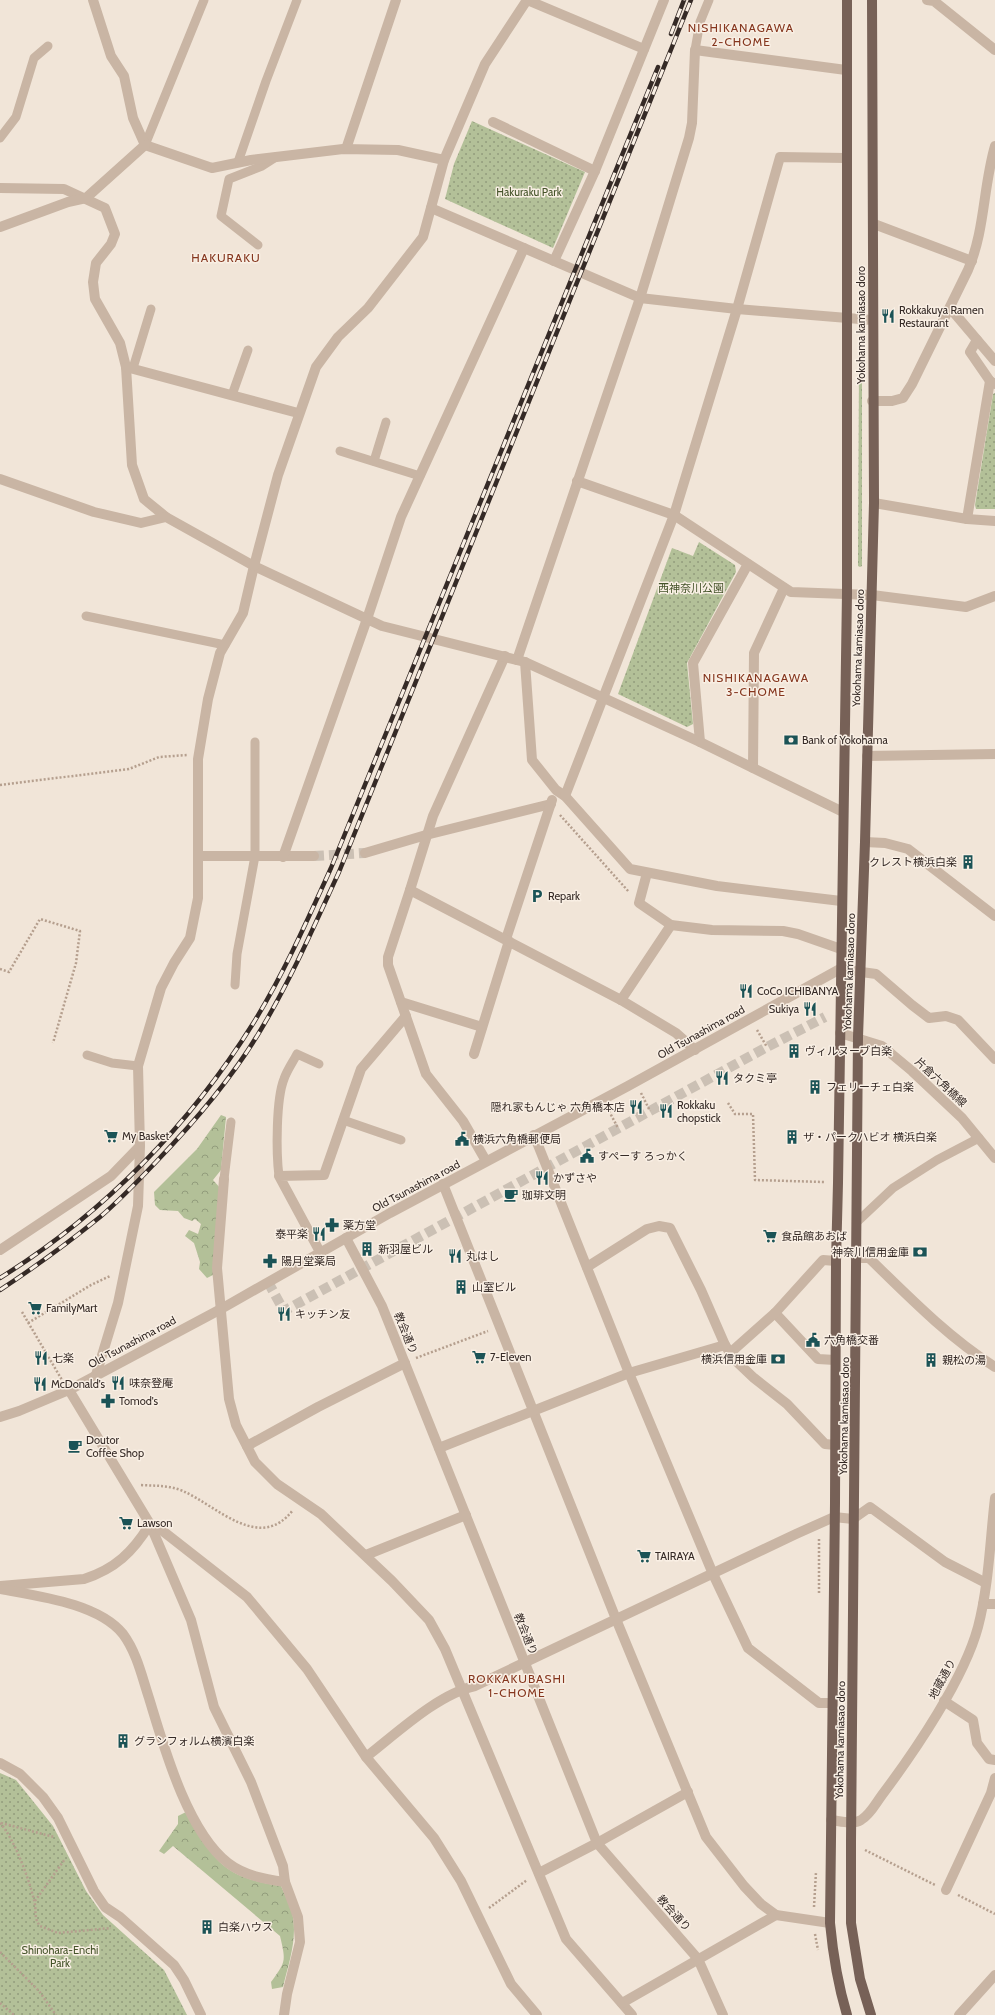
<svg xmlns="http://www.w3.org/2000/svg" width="995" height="2015" font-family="Cabin,'Noto Sans JP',sans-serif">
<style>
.grass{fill:url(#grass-dots)}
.forest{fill:url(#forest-crowns)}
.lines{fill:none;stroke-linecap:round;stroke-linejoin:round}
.pedestrian-tunnel{stroke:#cbc0b4;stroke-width:10;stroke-dasharray:10 5;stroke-linecap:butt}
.minor-tunnel{stroke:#cbc0b4;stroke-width:10;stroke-dasharray:10 5;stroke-linecap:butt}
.path{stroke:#b59f8e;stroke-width:2.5;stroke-dasharray:2 2;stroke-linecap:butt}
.service{stroke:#c9b5a4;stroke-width:9}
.minor{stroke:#c9b5a4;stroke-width:10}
.tertiary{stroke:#c9b5a4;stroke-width:10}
.primary{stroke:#776157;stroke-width:10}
.rail-casing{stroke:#352a26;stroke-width:4.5}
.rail{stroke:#f9efe4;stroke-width:3;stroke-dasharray:9;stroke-linecap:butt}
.labels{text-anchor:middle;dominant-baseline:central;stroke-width:3;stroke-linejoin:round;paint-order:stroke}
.park-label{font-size:11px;fill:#445329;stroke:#f9efe4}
.poi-label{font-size:11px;fill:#352a26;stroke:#f9efe4;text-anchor:start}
.street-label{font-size:11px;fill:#352a26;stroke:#f9efe4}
.neighbourhood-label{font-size:12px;letter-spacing:1px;fill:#85361e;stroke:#f9efe4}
</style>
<defs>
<pattern id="grass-dots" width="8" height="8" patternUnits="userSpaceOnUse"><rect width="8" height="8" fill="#b3c098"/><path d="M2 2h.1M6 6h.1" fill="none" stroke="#929c7c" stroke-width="1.8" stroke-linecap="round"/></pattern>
<pattern id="forest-crowns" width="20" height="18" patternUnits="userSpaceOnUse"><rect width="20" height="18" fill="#b3c098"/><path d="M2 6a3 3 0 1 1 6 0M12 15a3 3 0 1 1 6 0" fill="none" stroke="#929c7c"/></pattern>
</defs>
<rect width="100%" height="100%" fill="#f1e5d8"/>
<!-- grass -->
<g class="grass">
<polygon points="472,121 585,172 553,248 445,199 454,164"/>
<polygon points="859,365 862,365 862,566 860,567 858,566"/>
<polygon points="995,393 995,509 976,509 975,505 993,394"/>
<polygon points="699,542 735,565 736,572 687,663 693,724 687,727 618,694 672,548 693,556"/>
<polygon points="0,1773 16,1780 53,1826 86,1891 103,1915 164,1970 187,2015 0,2015"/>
</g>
<!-- forest -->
<g class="forest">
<polygon points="221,1115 226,1117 221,1170 213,1180 221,1189 213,1275 207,1278 199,1269 200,1262 194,1243 185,1236 189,1230 198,1234 201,1224 195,1219 192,1221 184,1218 178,1211 160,1210 155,1205 154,1192 197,1149"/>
<path d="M186,1812C214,1861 222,1877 281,1886C285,1895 290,1904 292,1912C298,1938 289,1962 283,1987L272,1989L271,1982C286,1961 286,1962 280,1936L173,1846L164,1854L159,1851L178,1824V1816Z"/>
</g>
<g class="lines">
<!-- pedestrian-tunnel -->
<polyline class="pedestrian-tunnel" points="268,1282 284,1311 767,1047 825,1017"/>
<!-- minor-tunnel -->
<polyline class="minor-tunnel" points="314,856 365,853"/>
<!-- path -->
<g class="path">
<polyline points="0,785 129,769 159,757 187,755"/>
<polyline points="560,815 629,892"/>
<polyline points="0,969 9,972 40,919 80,931 76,963 53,1043"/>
<polyline points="757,1030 767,1047"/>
<polyline points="641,1093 650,1111"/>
<polyline points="728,1103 735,1114 753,1114 755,1180 824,1182"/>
<polyline points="609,1111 618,1128"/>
<polyline points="22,1312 62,1380"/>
<polyline points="28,1323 91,1285 110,1276"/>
<polyline points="416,1358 488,1331"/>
<path d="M141,1485C156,1486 169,1485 183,1491C217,1506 260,1553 293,1510"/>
<polyline points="819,1593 819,1538"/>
<path d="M0,1823C14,1838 29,1879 34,1900C37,1910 33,1917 40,1926L58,1933L111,1928"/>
<polyline points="1,1823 54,1837"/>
<polyline points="865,1850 935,1885"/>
<polyline points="958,1895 995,1914"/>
<polyline points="35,1901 65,1859"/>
<polyline points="814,1907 816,1872"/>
<polyline points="489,1908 527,1880"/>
<polyline points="815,1934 818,1950"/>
<polyline points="0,1952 39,1991 56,2015"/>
<polyline points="0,2003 14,2015"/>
</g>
<!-- service -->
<g class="service">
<polyline points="695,50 700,22 709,0"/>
<polyline points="0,138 16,117 34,58 48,46"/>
<polyline points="145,145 204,0"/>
<polyline points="238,162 266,81 297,0"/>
<polyline points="258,245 221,216 229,179 262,166 276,157"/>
<polyline points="133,368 151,309"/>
<polyline points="232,395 248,350"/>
<polyline points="340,451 420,476"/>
<polyline points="374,461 386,422"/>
<polyline points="86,616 225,645"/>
<polyline points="235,985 237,954 255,856 255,742"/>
<polyline points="87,1055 112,1063 138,1066"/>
<polyline points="343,1120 401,1140"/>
<path d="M279,1176C276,1153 276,1099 284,1079C287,1070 293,1062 297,1054L319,1064"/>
<polyline points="224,1179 231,1122"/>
<polyline points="858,1221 893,1188 937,1160 979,1138"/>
</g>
<!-- minor -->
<g class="minor">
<polyline points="93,0 111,56 124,76 133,118 145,145 212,168 251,160 343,149 398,150 444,160"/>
<polyline points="527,0 644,49"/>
<polyline points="927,0 934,1 995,50"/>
<polyline points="493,122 595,171"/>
<polyline points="346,149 396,0"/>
<polyline points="0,188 64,189 105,208 115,234 111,244 96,263 93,282 95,299 120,343 126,367 132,465 144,499 166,517"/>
<polyline points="86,198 145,145"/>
<polyline points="431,208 640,298 737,309 872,320"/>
<polyline points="874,224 972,261"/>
<polyline points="554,261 595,171 664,0"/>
<polyline points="950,308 995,361"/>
<polyline points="977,340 970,352 990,381 995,384"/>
<polyline points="126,367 298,413"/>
<polyline points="577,481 674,515 791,592 872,595 966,607 995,596"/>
<polyline points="874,503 967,519 995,521"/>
<polyline points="967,519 990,381"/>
<polyline points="517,660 640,298 689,138 692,123 695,50 846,70"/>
<polyline points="525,662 532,760 556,790 565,796 630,869 717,886 841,901"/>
<polyline points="700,742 693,663 748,564"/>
<polyline points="867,756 995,754"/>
<polyline points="753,768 754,653 784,588"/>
<polyline points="565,796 674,515 737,309 780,157 846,158"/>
<polyline points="365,853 426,835 551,804"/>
<polyline points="198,856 314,856"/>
<polyline points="283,857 367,619 401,517 524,248"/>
<polyline points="647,873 639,903 671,925 712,930 783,931 798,934 841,949"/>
<polyline points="410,890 433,816 505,656"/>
<polyline points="506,939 552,800"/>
<polyline points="621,1000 671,925"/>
<polyline points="401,1002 482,1027"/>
<polyline points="474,1054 509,941"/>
<polyline points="534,1135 629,1373 713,1574 748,1648 819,1703 831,1703"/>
<polyline points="486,1161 463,1121 426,1074 388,965 388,957 410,890 621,1000 676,1033 695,1050"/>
<polyline points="224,1179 217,1268 229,1399 236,1425 255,1462 277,1484 321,1514 392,1581 429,1620 445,1649 566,1939 632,2015"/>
<polyline points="443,1184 616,1619 706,1837 744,1886 761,1904 776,1915 830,1923"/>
<polyline points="346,1238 382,1306 597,1843 698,1959 723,2015"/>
<polyline points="0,1250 111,1176 140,1146"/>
<polyline points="320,1252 279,1176 324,1175 361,1069 406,1016"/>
<path d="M857,1258H869C909,1297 948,1337 995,1367"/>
<polyline points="587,1267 647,1229 659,1226 670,1228 701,1290 725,1345 734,1359 754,1378 787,1404 825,1444 835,1445"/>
<polyline points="775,1313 818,1359 835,1360"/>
<polyline points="730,1353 775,1313 823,1260 836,1261"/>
<polyline points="96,1375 118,1303 138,1206 140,1146 138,1066 161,988 174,963 190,938 198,898 198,759 208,699 220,653 243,613 254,566"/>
<polyline points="69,1390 150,1524 191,1620 214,1707 251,1782 283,1866 285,1882 298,1917 300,1942 287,1994 284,2015"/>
<polyline points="0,1417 19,1411 69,1390 221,1309 390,1213 628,1086 840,969 876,974 912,1005 929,1018 946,1016 958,1020 995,1059"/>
<polyline points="247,1446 318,1407 405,1363"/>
<polyline points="439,1448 629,1373 725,1345"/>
<polyline points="366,1555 466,1515"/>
<path d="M0,1586L84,1579C115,1569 133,1552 150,1524L164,1532L247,1597L307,1669L366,1757L434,1838L461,1881L511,1984L537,2015"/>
<path d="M0,1589C37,1596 98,1603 123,1634C137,1653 142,1677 149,1698C164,1747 187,1831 228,1863C245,1876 265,1879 285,1882"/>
<polyline points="983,1604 995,1604"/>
<polyline points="944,1701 973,1720 977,1743 989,1759 995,1760"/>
<path d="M366,1757C397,1733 438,1694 475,1686L796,1534L834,1517L853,1519L870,1507L945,1562L986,1583"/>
<polyline points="0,1763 20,1774 43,1797 58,1818 94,1891 105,1907 120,1917 174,1965 184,1980 201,2015"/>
<path d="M831,1820C840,1821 853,1825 861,1820C870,1815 876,1803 882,1795C915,1751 964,1679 978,1627C989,1585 990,1540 995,1498"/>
<polyline points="539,1873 597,1843 688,1792"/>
<polyline points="946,1890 991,1793 995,1778"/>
<polyline points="622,2003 776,1915"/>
<polyline points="959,2015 995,1975"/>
</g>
<!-- tertiary -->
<g class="tertiary">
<polyline points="0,227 68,202 86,198"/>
<path d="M872,401H892L903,398L912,384L968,270C985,231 983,187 995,146"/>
<polyline points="0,479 94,512 141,523 166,517 254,566 382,626 525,662 700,742 843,812"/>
<polyline points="254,566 278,475 316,367 338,337 368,308 423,237 444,160 485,64 527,0"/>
<polyline points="865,842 885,843 908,849 995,916"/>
<polyline points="840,1033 882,1046 912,1071 962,1118 995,1158"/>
</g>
<!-- primary -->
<g class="primary">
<path d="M847,0V593L838,1183L836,1261L835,1503L830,1923C833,1955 838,1985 847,2015"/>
<polyline points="871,2015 860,1979 851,1923 851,1841 858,1037 865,842 874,503 872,0"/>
</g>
<defs>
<g id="rail">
<polyline points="671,34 684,0"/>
<path d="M0,1278C103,1214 190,1125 254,1022C284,973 307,921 331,868L658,67"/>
<path d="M0,1290C35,1267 68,1243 100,1217C120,1200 139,1180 156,1162C196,1120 234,1076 263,1026C292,977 315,924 339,872L691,0"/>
</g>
</defs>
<!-- rail casing -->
<use href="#rail" class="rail-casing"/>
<!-- rail -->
<use href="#rail" class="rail"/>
</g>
<!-- icons -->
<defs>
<symbol id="restaurant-bare" viewBox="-9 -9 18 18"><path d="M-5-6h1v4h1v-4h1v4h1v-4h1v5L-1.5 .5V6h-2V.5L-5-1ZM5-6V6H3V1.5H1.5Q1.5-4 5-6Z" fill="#1b5356" stroke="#f9efe4" stroke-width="2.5" paint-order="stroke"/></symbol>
<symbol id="bank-bare" viewBox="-9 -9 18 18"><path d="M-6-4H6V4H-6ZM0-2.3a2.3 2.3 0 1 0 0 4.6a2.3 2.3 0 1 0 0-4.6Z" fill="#1b5356" stroke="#f9efe4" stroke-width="2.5" paint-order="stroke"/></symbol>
<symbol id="building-bare" viewBox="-9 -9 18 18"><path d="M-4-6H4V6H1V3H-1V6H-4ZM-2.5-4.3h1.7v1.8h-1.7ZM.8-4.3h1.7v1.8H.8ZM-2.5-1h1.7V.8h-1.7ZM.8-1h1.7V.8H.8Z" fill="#1b5356" stroke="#f9efe4" stroke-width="2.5" paint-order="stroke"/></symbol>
<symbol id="parking-bare" viewBox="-9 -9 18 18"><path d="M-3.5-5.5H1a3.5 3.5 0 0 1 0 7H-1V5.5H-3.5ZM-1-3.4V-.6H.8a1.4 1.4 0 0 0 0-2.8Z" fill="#1b5356" stroke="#f9efe4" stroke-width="2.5" paint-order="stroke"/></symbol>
<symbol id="supermarket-bare" viewBox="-9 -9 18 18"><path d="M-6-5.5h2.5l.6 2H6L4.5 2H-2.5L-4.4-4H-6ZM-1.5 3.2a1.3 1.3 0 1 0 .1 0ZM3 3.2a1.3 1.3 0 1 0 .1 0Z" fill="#1b5356" stroke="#f9efe4" stroke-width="2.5" paint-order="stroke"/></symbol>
<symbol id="civic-bare" viewBox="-9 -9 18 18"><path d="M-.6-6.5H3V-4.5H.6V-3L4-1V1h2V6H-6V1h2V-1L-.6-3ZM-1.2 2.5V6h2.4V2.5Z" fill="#1b5356" stroke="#f9efe4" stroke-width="2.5" paint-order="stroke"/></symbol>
<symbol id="cafe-bare" viewBox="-9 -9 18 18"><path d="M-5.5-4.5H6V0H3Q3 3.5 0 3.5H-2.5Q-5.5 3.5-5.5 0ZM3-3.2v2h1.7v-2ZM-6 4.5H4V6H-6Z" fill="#1b5356" stroke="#f9efe4" stroke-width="2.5" paint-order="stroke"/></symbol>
<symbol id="pharmacy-bare" viewBox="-9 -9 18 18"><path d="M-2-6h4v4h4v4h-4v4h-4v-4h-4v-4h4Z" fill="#1b5356" stroke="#f9efe4" stroke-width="2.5" paint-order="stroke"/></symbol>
</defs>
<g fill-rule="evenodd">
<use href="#restaurant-bare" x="878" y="306" width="20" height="20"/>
<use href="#bank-bare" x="781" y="730" width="20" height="20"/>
<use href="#building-bare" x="958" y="852" width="20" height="20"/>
<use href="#parking-bare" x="527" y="886" width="20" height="20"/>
<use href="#restaurant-bare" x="736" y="981" width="20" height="20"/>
<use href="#restaurant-bare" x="800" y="999" width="20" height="20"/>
<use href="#building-bare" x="784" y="1041" width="20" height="20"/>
<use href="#restaurant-bare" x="712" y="1068" width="20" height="20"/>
<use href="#building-bare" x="805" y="1077" width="20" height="20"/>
<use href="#restaurant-bare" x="626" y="1097" width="20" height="20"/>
<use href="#restaurant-bare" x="656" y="1101" width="20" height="20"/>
<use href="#supermarket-bare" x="101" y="1126" width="20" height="20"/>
<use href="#building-bare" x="782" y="1127" width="20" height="20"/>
<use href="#civic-bare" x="452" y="1129" width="20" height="20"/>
<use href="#civic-bare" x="577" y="1146" width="20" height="20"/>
<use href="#restaurant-bare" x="532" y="1168" width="20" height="20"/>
<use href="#cafe-bare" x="501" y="1185" width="20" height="20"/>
<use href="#pharmacy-bare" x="322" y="1215" width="20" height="20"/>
<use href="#restaurant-bare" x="309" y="1224" width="20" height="20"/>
<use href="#supermarket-bare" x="760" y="1226" width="20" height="20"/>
<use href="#building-bare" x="357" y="1239" width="20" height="20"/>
<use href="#bank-bare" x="910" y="1242" width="20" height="20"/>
<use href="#restaurant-bare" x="445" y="1246" width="20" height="20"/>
<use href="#pharmacy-bare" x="260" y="1251" width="20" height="20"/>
<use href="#building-bare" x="451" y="1277" width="20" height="20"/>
<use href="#supermarket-bare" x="25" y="1298" width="20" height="20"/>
<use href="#restaurant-bare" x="274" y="1304" width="20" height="20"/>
<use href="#civic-bare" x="803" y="1330" width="20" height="20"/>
<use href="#supermarket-bare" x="469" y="1347" width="20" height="20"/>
<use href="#restaurant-bare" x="31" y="1348" width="20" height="20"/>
<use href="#bank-bare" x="768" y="1349" width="20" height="20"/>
<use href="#building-bare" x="921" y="1350" width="20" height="20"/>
<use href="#restaurant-bare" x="108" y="1373" width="20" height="20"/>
<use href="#restaurant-bare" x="30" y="1374" width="20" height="20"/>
<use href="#pharmacy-bare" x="98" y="1391" width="20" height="20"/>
<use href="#cafe-bare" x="65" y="1436" width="20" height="20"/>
<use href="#supermarket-bare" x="116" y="1513" width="20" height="20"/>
<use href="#supermarket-bare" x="634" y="1546" width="20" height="20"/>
<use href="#building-bare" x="113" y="1731" width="20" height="20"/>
<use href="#building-bare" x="197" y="1917" width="20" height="20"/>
</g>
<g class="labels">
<!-- park labels -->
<g class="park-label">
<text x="529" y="192">Hakuraku Park</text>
<text x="691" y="588">西神奈川公園</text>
<text x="60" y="1950">Shinohara-Enchi<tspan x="60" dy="13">Park</tspan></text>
</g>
<!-- poi labels -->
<g class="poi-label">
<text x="899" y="310">Rokkakuya Ramen<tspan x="899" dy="13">Restaurant</tspan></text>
<text x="802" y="740">Bank of Yokohama</text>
<text x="957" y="862" text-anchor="end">クレスト横浜白楽</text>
<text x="548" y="896">Repark</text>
<text x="757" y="991">CoCo ICHIBANYA</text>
<text x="799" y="1009" text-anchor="end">Sukiya</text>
<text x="805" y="1051">ヴィルヌーブ白楽</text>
<text x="733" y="1078">タクミ亭</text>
<text x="826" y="1087">フェリーチェ白楽</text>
<text x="677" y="1105">Rokkaku<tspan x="677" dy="13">chopstick</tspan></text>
<text x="625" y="1107" text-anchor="end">隠れ家もんじゃ 六角橋本店</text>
<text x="122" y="1136">My Basket</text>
<text x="803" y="1137">ザ・パークハビオ 横浜白楽</text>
<text x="473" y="1139">横浜六角橋郵便局</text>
<text x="598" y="1156">すぺーす ろっかく</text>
<text x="553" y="1178">かずさや</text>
<text x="522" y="1195">珈琲文明</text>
<text x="343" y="1225">薬方堂</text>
<text x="308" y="1234" text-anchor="end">泰平楽</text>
<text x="781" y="1236">食品館あおば</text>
<text x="378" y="1249">新羽屋ビル</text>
<text x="909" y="1252" text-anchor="end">神奈川信用金庫</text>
<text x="466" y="1256">丸はし</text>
<text x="281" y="1261">陽月堂薬局</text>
<text x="472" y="1287">山室ビル</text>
<text x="46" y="1308">FamilyMart</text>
<text x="295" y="1314">キッチン友</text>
<text x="824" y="1340">六角橋交番</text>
<text x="490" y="1357">7-Eleven</text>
<text x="52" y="1358">七楽</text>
<text x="767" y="1359" text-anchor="end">横浜信用金庫</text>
<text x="942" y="1360">親松の湯</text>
<text x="129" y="1383">味奈登庵</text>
<text x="51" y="1384">McDonald's</text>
<text x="119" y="1401">Tomod's</text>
<text x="86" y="1440">Doutor<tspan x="86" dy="13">Coffee Shop</tspan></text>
<text x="137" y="1523">Lawson</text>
<text x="655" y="1556">TAIRAYA</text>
<text x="134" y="1741">グランフォルム横濱白楽</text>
<text x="218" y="1927">白楽ハウス</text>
</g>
<!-- street labels -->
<g class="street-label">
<text transform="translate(861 325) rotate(-90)">Yokohama kamiasao doro</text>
<text transform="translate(858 648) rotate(-88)">Yokohama kamiasao doro</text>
<text transform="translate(849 972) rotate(-88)">Yokohama kamiasao doro</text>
<text transform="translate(701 1032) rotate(-29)">Old Tsunashima road</text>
<text transform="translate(941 1082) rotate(43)">片倉六角橋線</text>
<text transform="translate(416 1186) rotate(-28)">Old Tsunashima road</text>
<text transform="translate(406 1333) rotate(68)">教会通り</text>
<text transform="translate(132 1342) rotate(-28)">Old Tsunashima road</text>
<text transform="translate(844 1416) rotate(-89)">Yokohama kamiasao doro</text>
<text transform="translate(526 1634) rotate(68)">教会通り</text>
<text transform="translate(942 1679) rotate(-62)">地蔵通り</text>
<text transform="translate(840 1740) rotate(-89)">Yokohama kamiasao doro</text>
<text transform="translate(674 1913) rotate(48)">教会通り</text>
</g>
<!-- neighbourhood labels -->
<g class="neighbourhood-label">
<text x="741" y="27">NISHIKANAGAWA<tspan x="741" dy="14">2-CHOME</tspan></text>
<text x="226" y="257">HAKURAKU</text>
<text x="756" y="677">NISHIKANAGAWA<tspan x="756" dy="14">3-CHOME</tspan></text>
<text x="517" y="1678">ROKKAKUBASHI<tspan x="517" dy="14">1-CHOME</tspan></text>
</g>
</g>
</svg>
